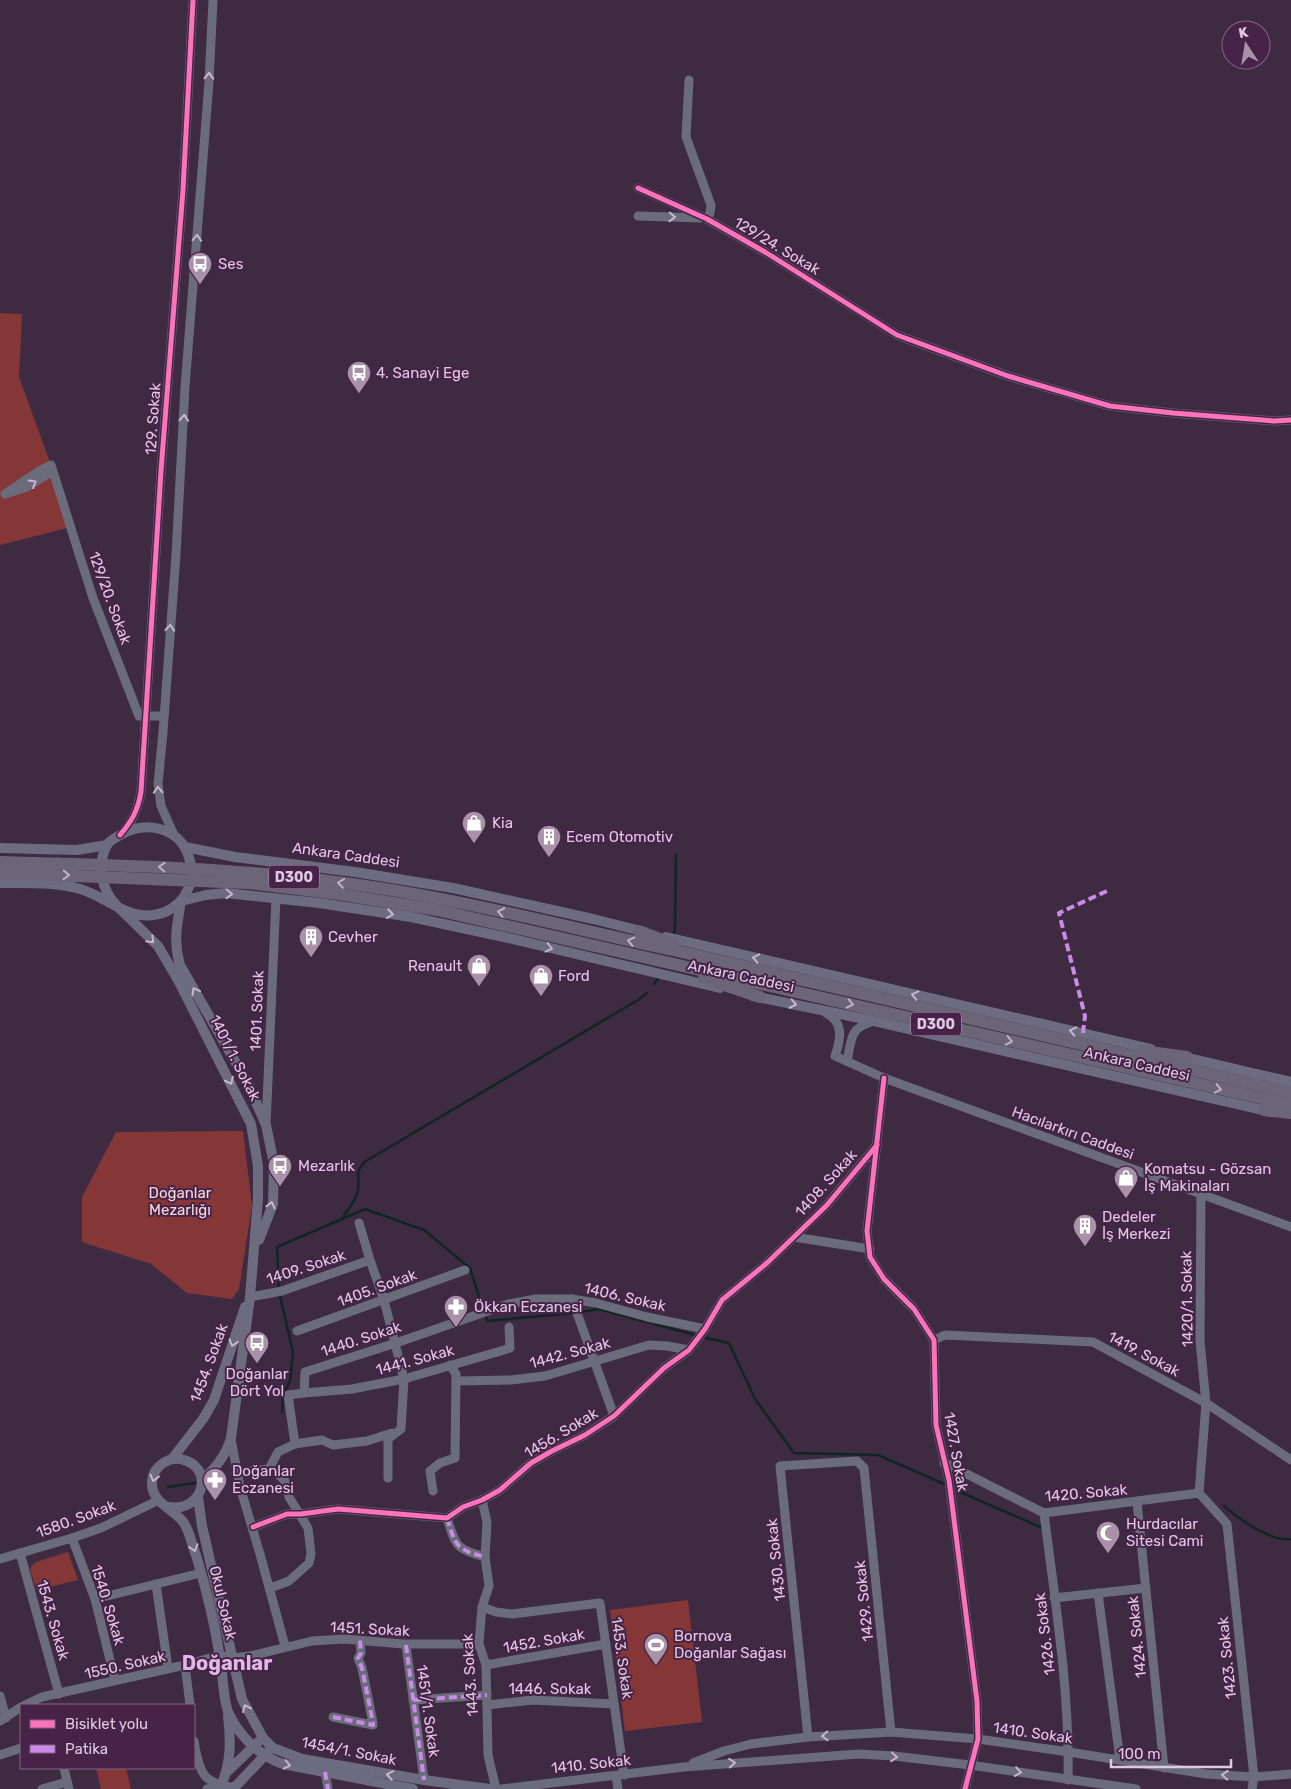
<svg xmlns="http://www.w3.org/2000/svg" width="1291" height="1789" font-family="Rubik,sans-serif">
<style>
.green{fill:#853737}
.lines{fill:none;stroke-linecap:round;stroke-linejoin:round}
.stream{stroke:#112428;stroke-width:2.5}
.minor{stroke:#6a6c7b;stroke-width:9}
.major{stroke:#6d6b7f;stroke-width:10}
.highway{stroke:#6b6577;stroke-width:12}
.quiet{stroke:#ca8be6;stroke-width:4;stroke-dasharray:8 4;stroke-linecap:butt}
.cycleway-casing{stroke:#472349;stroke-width:8}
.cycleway{stroke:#fb73b8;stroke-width:5}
.oneway{stroke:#c8b6cc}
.oneway2{stroke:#c3b0c6}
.oneway3{stroke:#c9b6cd}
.labels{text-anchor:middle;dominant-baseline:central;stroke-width:4;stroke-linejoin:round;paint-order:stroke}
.shield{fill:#472349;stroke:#b297b3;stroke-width:1}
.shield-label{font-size:14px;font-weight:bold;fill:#e0c9e0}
.street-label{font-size:15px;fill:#e0c9e0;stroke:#472349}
.poi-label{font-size:15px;fill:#e0c9e0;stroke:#472349;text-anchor:start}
.park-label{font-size:15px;fill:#f9d9d6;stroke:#472349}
.district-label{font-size:20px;font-weight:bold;fill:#e3b7e5;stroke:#472349}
</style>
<rect width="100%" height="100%" fill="#3f2b41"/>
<!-- green -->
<g class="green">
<polygon points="0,313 22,314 19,377 51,465 71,527 0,545"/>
<polygon points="243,1131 252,1206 239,1289 232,1299 187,1293 151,1264 82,1242 82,1197 116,1132"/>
<polygon points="68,1552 78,1580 37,1590 30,1570 31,1567 36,1562"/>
<polygon points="688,1600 702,1722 625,1731 610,1610"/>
<polygon points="96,1768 126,1768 131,1789 101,1789"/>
</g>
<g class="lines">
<!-- stream -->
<g class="stream">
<polyline points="674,933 675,925 676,855"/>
<polyline points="654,984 658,979"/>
<path d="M343,1218C346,1209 355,1203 357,1194C362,1180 352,1173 366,1161L638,1000L647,993"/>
<polyline points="279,1289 277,1247 365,1209 424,1230 470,1268 483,1309"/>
<polyline points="280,1296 293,1352 290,1381 283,1395 282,1412"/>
<polyline points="581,1312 599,1309 695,1335"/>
<polyline points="485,1316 488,1321 573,1313"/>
<polyline points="706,1338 729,1343 755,1399 794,1453 878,1455 944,1484"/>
<polyline points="168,1487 195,1483"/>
<polyline points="958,1491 1040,1527"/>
<path d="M1224,1506C1239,1519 1271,1542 1291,1539"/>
</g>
<!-- minor -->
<g class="minor">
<polyline points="689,80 686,137 711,205 710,213 707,219"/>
<polyline points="638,188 707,219 765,252 897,335 1008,376 1110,406 1173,413 1274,421 1291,420"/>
<polyline points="638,216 700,218"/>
<polyline points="53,471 27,487 5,494 39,471 51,465 93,598 139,716 164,716"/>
<path d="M121,835C132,821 138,810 141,792L161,471L183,190L193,0"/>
<polyline points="174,835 161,806 158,784 163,732 176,555 185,387 209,82 213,0"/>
<path d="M826,1013C844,1022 841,1039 835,1056L884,1078L1291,1227"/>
<path d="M847,1061C852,1038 849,1028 874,1021"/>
<polyline points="884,1078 867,1231 870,1257 884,1279 914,1309 934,1340 936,1425 949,1480 977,1701 978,1739 965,1789"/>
<polyline points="266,1125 276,898"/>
<polyline points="359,1223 370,1260"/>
<polyline points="794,1237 870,1249"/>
<polyline points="250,1297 282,1291 370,1260 384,1300 404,1379 401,1429 388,1439 388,1478"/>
<polyline points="572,1299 614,1416"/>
<polyline points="297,1331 465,1270"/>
<polyline points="934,1340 945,1335 1093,1342 1206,1403 1291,1460"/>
<polyline points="456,1381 511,1380 545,1376 649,1345 667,1346 689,1350"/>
<polyline points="304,1393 352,1389 404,1379 504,1350 510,1348 509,1327"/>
<polyline points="231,1439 240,1487 260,1554 285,1646"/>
<polyline points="295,1444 288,1395 304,1393 305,1372 396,1343 508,1304 536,1299 572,1299 596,1303 647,1317 705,1329"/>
<polyline points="944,1463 949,1465 1044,1513 1199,1493"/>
<polyline points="269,1469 278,1452 295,1444 322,1440 333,1445 367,1441 392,1433"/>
<polyline points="236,1473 269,1469 276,1472 285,1481 289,1497 308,1528 311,1554 309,1563 289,1581 270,1588"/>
<polyline points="433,1491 430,1471 440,1463 455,1458 456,1374 450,1365"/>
<polyline points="1199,1493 1227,1524 1254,1777 1252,1789"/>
<polyline points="1199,1493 1206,1403 1200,1341 1201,1194"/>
<polyline points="482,1500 487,1522 485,1557 489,1586 482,1607 479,1644 486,1665 488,1755 496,1789"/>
<polyline points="1137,1502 1164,1768"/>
<path d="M1044,1513C1055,1601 1070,1691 1068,1780"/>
<path d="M447,1518C456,1546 455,1549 485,1557"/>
<polyline points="253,1527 287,1514 301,1514 338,1509 447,1518 463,1507 482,1500 500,1490 531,1463 552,1451 585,1435 614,1416 664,1368 689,1350 705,1329 722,1300 767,1263 827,1205 877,1145"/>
<polyline points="72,1538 95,1599 115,1680"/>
<polyline points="20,1553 59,1694"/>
<polyline points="0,1559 72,1538 101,1528 159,1500"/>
<polyline points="156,1584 168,1668"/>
<polyline points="1098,1593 1120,1760"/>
<polyline points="1054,1598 1146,1588"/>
<polyline points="95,1599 201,1573"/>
<polyline points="482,1607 496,1612 512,1614 600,1603 624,1775"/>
<polyline points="406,1645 424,1780"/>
<polyline points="185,1665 190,1705"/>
<polyline points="486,1665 606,1644"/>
<polyline points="0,1696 6,1718"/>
<polyline points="413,1700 487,1695"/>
<polyline points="25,1705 42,1697 185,1665 220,1655 232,1658 250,1656 312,1641 344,1639 403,1644 479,1644"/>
<polyline points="487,1705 533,1700 614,1704"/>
<polyline points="333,1717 373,1725 373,1723 362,1668 358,1658 361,1653 360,1640"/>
<polyline points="0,1721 21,1707"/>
<polyline points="808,1737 780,1466 857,1461 864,1468 891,1732"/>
<path d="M194,1741C196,1752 198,1768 206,1777C211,1782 219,1783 223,1789"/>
<polyline points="0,1755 21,1748"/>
<polyline points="693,1763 724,1751 751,1744 808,1737 891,1732 978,1739 1069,1752 1206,1774 1254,1777 1291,1774"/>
<polyline points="64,1768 69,1789"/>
<polyline points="325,1772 328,1789"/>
<polyline points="616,1776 618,1789"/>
<polyline points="42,1789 67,1782"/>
<polyline points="207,1789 221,1786"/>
<polyline points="501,1789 684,1767 859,1754 894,1756 970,1765 1136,1789"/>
</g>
<!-- major -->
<g class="major">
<polyline points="185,847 235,857 355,872 453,888 593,919 645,932"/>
<polyline points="0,848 77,850 107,845"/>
<path d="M0,883C24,883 56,882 80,889C111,898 130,925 165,912C175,908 184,899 188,889C194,877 192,864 187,852C176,827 145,821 122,834C117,837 110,840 107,845C96,866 102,890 116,905L158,946L178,980L251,1124L258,1166V1199L250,1297L231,1438C226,1456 215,1468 202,1481"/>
<polyline points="181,901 206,895 226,893 319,903 411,917 504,937 720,988"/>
<path d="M181,901C177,925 173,941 180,965L248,1084L266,1125L274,1164L273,1204L259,1240"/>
<polyline points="666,937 1151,1049"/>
<polyline points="753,996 874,1021 1271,1112"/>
<polyline points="1180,1056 1291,1082"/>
<polyline points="172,1459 203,1419 214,1400 245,1307"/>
<polyline points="198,1497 202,1526 242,1699 263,1738 273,1748 302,1759 424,1780 490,1789"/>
<path d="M169,1507C202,1512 214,1472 187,1461C170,1454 152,1466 152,1484C152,1503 174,1509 184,1523C190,1533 192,1545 196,1555C206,1588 215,1624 220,1658C223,1673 223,1702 229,1714C240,1737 260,1756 283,1764L413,1789"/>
<path d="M228,1716C231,1741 231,1763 221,1786L234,1788L269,1751"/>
<polyline points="228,1771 258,1742"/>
</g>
<!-- highway -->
<g class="highway">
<path d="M0,862C112,865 225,867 336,882C450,896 561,926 673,950C879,996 1085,1045 1291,1093"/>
<polyline points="0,873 248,883 338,894 437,910 1291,1105"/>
<polyline points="639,931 673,944"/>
<polyline points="704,978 760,997"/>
<polyline points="1142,1051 1187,1057"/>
<polyline points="1264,1110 1291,1113"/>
</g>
<!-- quiet -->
<g class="quiet">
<polyline points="1083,1033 1085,1016 1059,913 1109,890"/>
<path d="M447,1518C456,1546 455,1549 485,1557"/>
<polyline points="406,1645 424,1780"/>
<polyline points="413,1700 487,1695"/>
<polyline points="333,1717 373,1725 373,1723 362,1668 358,1658 361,1653 360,1640"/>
<polyline points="325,1772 328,1789"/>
</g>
<defs>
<g id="cycleway">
<polyline points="638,188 707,219 765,252 897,335 1008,376 1110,406 1173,413 1274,421 1291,420"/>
<path d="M120,835C132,821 138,810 141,792L161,471L183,190L193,0"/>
<polyline points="884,1078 867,1231 870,1257 884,1279 914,1309 934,1340 936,1425 949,1480 977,1701 978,1739 965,1789"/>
<polyline points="253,1527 287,1514 301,1514 338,1509 447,1518 463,1507 482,1500 500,1490 531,1463 552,1451 585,1435 614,1416 664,1368 689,1350 705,1329 722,1300 767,1263 827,1205 877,1145"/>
</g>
</defs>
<!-- cycleway casing -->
<use href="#cycleway" class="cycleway-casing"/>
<!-- cycleway -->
<use href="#cycleway" class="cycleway"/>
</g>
<!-- one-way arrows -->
<defs><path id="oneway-chevron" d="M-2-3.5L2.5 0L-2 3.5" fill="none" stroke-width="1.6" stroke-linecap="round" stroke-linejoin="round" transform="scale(1.25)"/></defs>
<g class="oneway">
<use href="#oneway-chevron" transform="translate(209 76) rotate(-87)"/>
<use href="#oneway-chevron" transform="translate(672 217) rotate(2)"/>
<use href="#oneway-chevron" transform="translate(197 238) rotate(-86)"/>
<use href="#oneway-chevron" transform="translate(184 418) rotate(-87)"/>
<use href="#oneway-chevron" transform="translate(33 483) rotate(-30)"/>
<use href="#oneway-chevron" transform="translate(170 628) rotate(-86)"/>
<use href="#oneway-chevron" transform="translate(158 790) rotate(-93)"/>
<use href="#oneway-chevron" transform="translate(825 1736) rotate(177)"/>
<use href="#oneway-chevron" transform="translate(894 1757) rotate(5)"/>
<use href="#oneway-chevron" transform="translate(732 1763) rotate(-4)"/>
<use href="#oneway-chevron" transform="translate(1018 1772) rotate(8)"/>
<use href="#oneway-chevron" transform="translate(1225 1775) rotate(-176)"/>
</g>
<g class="oneway2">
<use href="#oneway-chevron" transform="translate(162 867) rotate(-177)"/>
<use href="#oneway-chevron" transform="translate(66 875) rotate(2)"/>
<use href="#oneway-chevron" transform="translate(341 883) rotate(-172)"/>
<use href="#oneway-chevron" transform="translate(501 912) rotate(-168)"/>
<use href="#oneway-chevron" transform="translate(631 941) rotate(-167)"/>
<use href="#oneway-chevron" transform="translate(850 1004) rotate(13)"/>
<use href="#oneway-chevron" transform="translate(1009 1041) rotate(13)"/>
<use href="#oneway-chevron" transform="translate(1218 1089) rotate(13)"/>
</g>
<g class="oneway3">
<use href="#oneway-chevron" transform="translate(229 894) rotate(2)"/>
<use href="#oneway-chevron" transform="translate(390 914) rotate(9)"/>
<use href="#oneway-chevron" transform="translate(151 940) rotate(45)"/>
<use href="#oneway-chevron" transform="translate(549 948) rotate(14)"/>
<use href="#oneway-chevron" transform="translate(756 958) rotate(-167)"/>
<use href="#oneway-chevron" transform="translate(195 991) rotate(-119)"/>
<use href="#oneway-chevron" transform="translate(915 995) rotate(-167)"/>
<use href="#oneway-chevron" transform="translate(793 1004) rotate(12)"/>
<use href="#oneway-chevron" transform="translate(1073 1031) rotate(-167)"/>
<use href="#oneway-chevron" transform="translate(230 1081) rotate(63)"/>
<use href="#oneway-chevron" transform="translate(271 1205) rotate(-77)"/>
<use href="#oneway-chevron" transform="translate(233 1343) rotate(107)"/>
<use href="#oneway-chevron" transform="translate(154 1478) rotate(104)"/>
<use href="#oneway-chevron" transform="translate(194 1548) rotate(72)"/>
<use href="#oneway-chevron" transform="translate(246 1708) rotate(-115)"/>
<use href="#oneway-chevron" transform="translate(287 1765) rotate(13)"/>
<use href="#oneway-chevron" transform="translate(390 1775) rotate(-170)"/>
</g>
<!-- icons -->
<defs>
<symbol id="bus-pin" viewBox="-11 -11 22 30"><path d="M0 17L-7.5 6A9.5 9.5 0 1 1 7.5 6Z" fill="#a892a8" stroke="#472349"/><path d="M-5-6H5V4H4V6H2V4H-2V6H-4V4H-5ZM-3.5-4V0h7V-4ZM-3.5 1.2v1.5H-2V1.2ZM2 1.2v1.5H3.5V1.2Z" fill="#fff"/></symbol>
<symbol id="shop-pin" viewBox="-11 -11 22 30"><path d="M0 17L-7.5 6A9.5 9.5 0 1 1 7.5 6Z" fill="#a892a8" stroke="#472349"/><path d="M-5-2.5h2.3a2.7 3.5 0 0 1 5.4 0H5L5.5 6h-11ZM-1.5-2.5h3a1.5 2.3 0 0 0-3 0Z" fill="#fff"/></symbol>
<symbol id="building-pin" viewBox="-11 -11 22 30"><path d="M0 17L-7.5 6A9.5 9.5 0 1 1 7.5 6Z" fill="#a892a8" stroke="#472349"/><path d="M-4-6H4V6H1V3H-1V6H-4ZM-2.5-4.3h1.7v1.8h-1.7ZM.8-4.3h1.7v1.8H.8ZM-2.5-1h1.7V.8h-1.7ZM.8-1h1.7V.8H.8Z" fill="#fff"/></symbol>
<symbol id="pharmacy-pin" viewBox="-11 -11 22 30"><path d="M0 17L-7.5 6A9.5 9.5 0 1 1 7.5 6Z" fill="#a892a8" stroke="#472349"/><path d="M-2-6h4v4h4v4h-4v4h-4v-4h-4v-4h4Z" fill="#fff"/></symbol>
<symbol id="mosque-pin" viewBox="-11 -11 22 30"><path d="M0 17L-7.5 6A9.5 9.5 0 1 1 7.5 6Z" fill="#a892a8" stroke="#472349"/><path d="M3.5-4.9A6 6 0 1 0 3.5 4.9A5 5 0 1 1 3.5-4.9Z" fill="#fff"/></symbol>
<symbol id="stadium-pin" viewBox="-11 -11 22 30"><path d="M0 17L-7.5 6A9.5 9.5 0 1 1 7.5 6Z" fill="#a892a8" stroke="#472349"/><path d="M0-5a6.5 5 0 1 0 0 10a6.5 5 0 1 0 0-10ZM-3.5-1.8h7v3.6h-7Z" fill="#fff"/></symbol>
</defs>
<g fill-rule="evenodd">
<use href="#bus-pin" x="186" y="250" width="28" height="38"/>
<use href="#bus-pin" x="345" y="359" width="28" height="38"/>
<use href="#shop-pin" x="460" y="809" width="28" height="38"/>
<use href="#building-pin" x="535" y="823" width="28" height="38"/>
<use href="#building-pin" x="297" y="923" width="28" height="38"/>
<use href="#shop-pin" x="465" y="952" width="28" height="38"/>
<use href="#shop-pin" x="527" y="962" width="28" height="38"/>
<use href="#bus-pin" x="266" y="1152" width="28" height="38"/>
<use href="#shop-pin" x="1112" y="1164" width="28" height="38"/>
<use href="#building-pin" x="1071" y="1212" width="28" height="38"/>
<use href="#pharmacy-pin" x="442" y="1293" width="28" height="38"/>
<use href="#bus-pin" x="243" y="1329" width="28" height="38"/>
<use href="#pharmacy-pin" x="201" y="1466" width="28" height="38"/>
<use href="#mosque-pin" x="1094" y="1519" width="28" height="38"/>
<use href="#stadium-pin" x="642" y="1631" width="28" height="38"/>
</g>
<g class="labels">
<!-- shield labels -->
<g class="shield">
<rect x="269" y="865.5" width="50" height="23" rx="4"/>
<rect x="911" y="1012.5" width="50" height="23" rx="4"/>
</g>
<g class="shield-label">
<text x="294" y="877">D300</text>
<text x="936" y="1024">D300</text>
</g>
<!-- street labels -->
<g class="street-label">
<text transform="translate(777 246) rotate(31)">129/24. Sokak</text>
<text transform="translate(153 419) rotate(-86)">129. Sokak</text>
<text transform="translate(110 598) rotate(70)">129/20. Sokak</text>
<text transform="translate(346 855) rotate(8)">Ankara Caddesi</text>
<text transform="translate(741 976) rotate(12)">Ankara Caddesi</text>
<text transform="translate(257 1011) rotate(-88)">1401. Sokak</text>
<text transform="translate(235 1058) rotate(63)">1401/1. Sokak</text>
<text transform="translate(1137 1064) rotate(13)">Ankara Caddesi</text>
<text transform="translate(1073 1133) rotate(20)">Hacılarkırı Caddesi</text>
<text transform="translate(826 1183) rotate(-48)">1408. Sokak</text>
<text transform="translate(306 1267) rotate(-18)">1409. Sokak</text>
<text transform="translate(377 1288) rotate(-20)">1405. Sokak</text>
<text transform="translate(625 1297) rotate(13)">1406. Sokak</text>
<text transform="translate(1187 1299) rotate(-91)">1420/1. Sokak</text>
<text transform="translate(361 1339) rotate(-18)">1440. Sokak</text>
<text transform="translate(570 1353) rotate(-15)">1442. Sokak</text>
<text transform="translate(1144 1354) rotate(28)">1419. Sokak</text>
<text transform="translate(415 1360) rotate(-15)">1441. Sokak</text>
<text transform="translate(209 1363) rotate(-70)">1454. Sokak</text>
<text transform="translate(561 1433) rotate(-31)">1456. Sokak</text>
<text transform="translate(956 1452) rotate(80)">1427. Sokak</text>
<text transform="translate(1086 1493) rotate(-5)">1420. Sokak</text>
<text transform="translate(76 1519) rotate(-20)">1580. Sokak</text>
<text transform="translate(776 1560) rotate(-96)">1430. Sokak</text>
<text transform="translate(864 1601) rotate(-96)">1429. Sokak</text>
<text transform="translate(223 1603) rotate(77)">Okul Sokak</text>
<text transform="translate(108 1605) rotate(73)">1540. Sokak</text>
<text transform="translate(53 1620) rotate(74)">1543. Sokak</text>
<text transform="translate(370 1629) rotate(3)">1451. Sokak</text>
<text transform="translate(1045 1634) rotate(-97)">1426. Sokak</text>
<text transform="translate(1137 1637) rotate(-96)">1424. Sokak</text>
<text transform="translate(544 1641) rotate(-10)">1452. Sokak</text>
<text transform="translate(622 1658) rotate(82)">1453. Sokak</text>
<text transform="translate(1227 1658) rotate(-96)">1423. Sokak</text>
<text transform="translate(125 1665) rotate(-13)">1550. Sokak</text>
<text transform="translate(470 1675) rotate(-94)">1443. Sokak</text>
<text x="550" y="1689">1446. Sokak</text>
<text transform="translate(428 1711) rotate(82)">1451/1. Sokak</text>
<text transform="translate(1033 1733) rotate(8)">1410. Sokak</text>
<text transform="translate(349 1751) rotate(11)">1454/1. Sokak</text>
<text transform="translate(591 1764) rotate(-6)">1410. Sokak</text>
</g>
<!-- poi labels -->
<g class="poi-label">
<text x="218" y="264">Ses</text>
<text x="376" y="373">4. Sanayi Ege</text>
<text x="492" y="823">Kia</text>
<text x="566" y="837">Ecem Otomotiv</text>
<text x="328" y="937">Cevher</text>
<text x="462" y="966" text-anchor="end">Renault</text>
<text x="558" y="976">Ford</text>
<text x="298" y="1166">Mezarlık</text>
<text x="1144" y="1169">Komatsu - Gözsan<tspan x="1144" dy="17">İş Makinaları</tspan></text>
<text x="1102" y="1217">Dedeler<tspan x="1102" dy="17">İş Merkezi</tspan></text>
<text x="474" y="1307">Ökkan Eczanesi</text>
<text x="257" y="1374" text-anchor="middle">Doğanlar<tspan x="257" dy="17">Dört Yol</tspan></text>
<text x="232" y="1471">Doğanlar<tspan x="232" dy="17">Eczanesi</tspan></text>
<text x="1126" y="1524">Hurdacılar<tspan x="1126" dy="17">Sitesi Cami</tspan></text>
<text x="674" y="1636">Bornova<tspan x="674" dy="17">Doğanlar Sağası</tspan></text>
</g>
<!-- park labels -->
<g class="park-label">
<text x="180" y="1193">Doğanlar<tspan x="180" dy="17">Mezarlığı</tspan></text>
</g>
<!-- district labels -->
<g class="district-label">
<text x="227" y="1663">Doğanlar</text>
</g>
</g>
<!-- legend -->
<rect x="20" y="1704" width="175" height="65" fill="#472349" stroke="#846585"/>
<rect x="30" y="1720" width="25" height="8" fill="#fb73b8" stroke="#846585"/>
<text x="65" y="1729" font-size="15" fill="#e0c9e0">Bisiklet yolu</text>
<rect x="30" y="1745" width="25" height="8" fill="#ca8be6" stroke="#846585"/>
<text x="65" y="1754" font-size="15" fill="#e0c9e0">Patika</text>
<!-- north arrow -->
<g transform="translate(1246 45) rotate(348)"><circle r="24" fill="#472349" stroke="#846585"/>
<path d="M0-4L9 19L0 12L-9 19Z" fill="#a892a8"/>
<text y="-8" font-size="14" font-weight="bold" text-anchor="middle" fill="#e0c9e0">K</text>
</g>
<!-- scale -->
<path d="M1111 1759v8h120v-8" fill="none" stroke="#e0c9e0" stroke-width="2.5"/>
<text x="1118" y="1759" font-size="15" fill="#e0c9e0" stroke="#472349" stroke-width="4" paint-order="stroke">100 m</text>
</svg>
